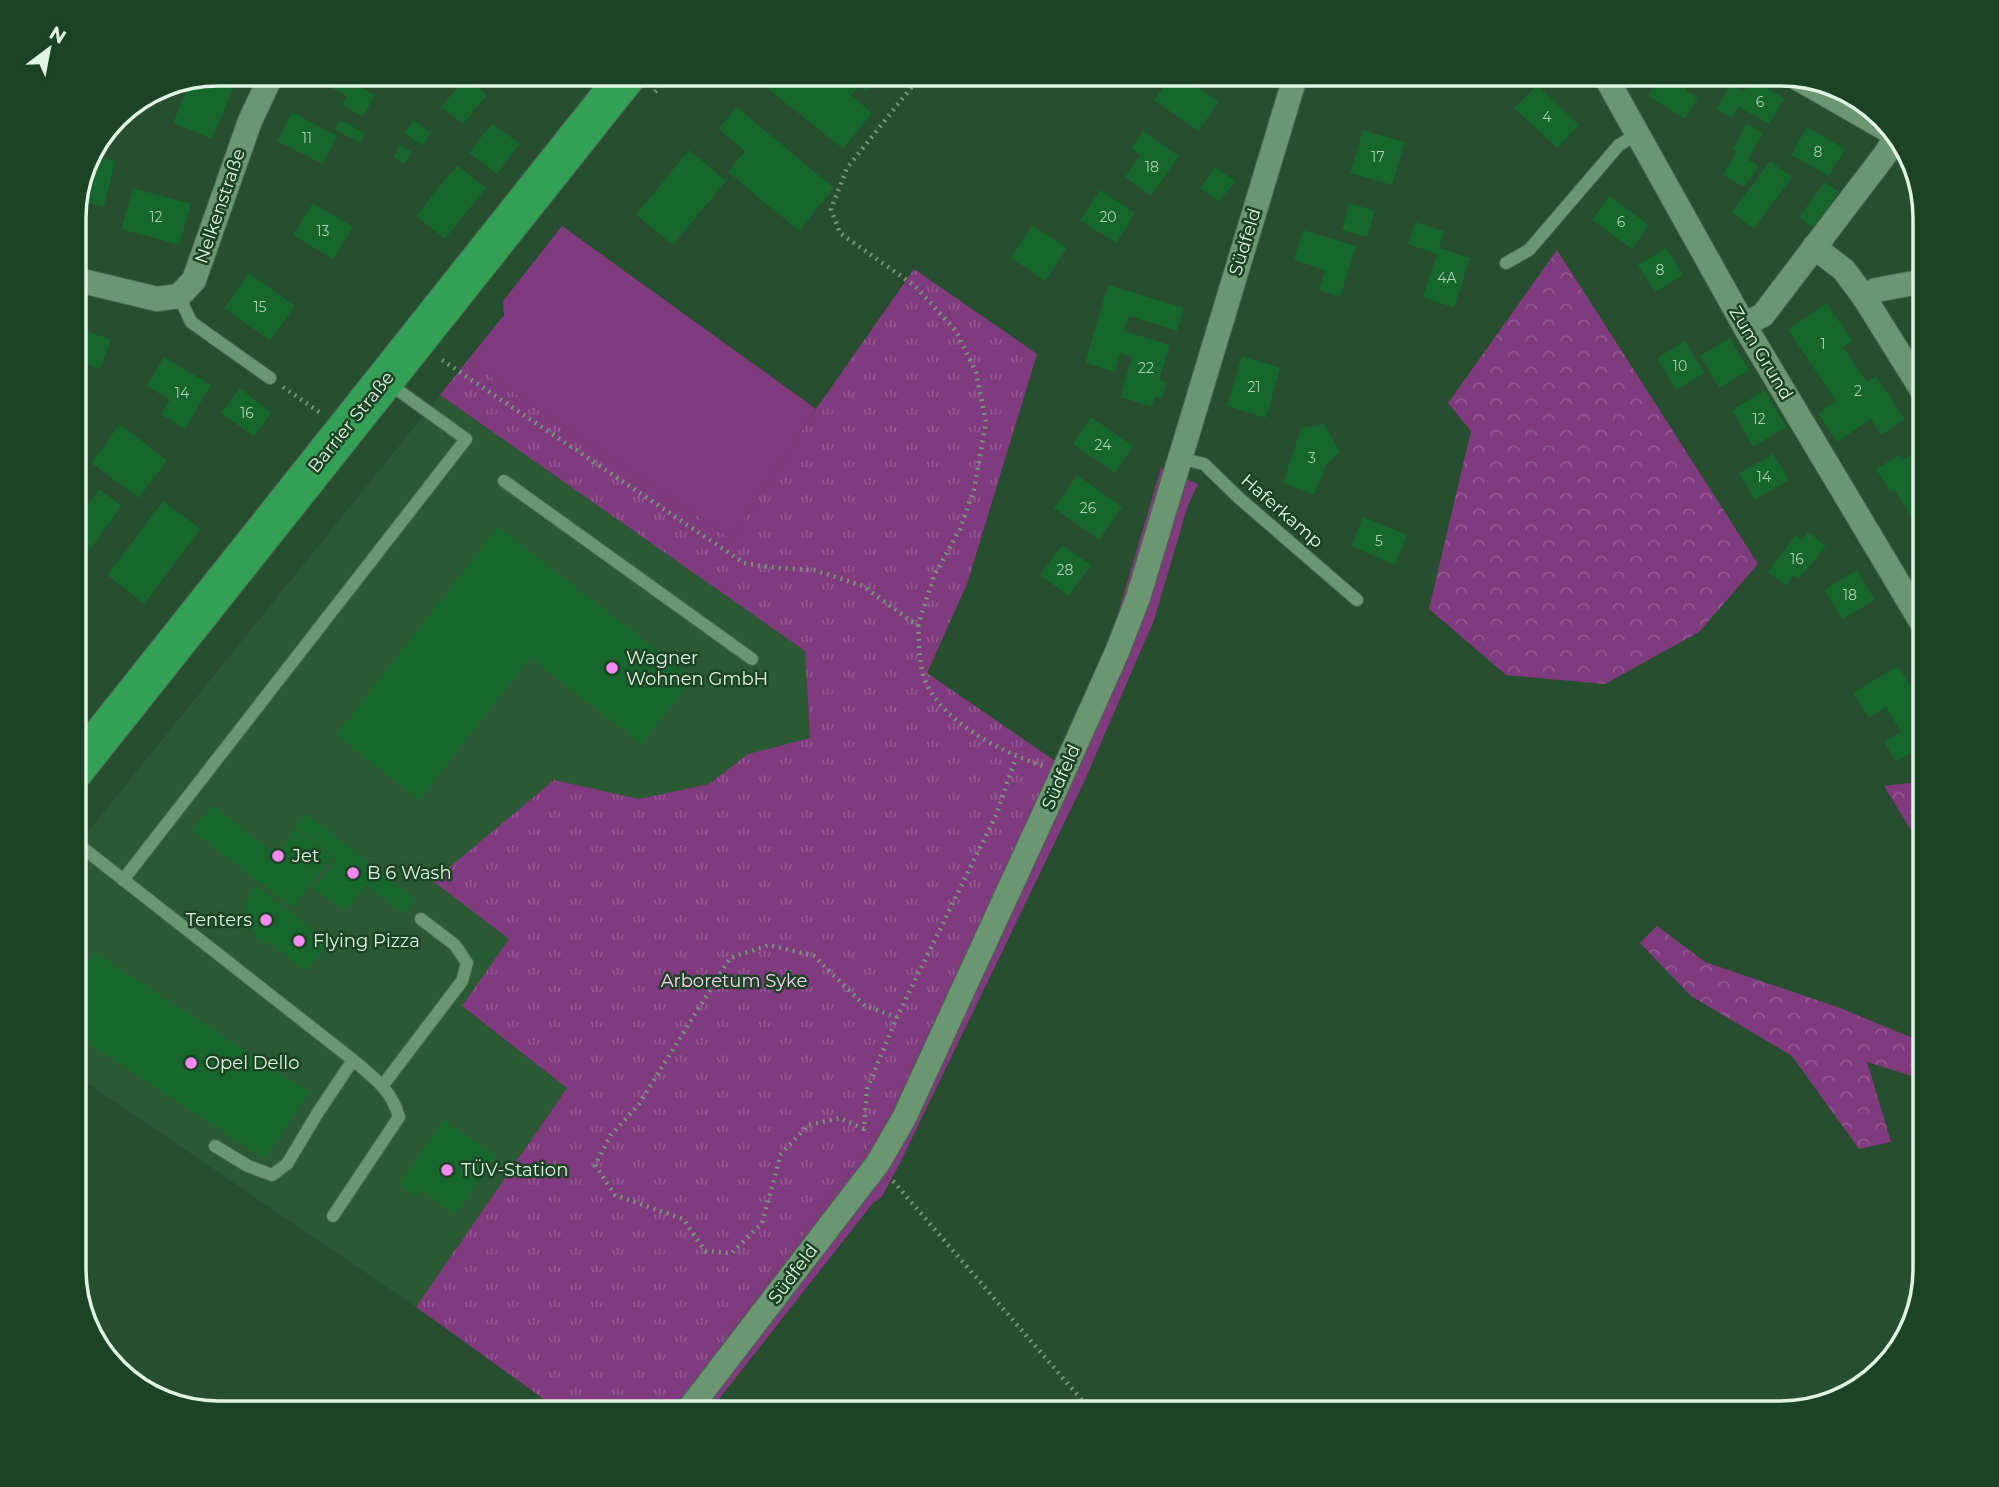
<svg xmlns="http://www.w3.org/2000/svg" width="1999" height="1487" font-family="Montserrat,sans-serif">
<style>
.built{fill:#2b5933}
.green{fill:#803b7e}
.forest{fill:url(#forest-crowns)}
.park{fill:url(#park-tufts)}
.building{fill:#16662d}
.lines{fill:none;stroke-linecap:round;stroke-linejoin:round}
.service-casing{stroke:#46694e;stroke-width:14}
.minor-casing{stroke:#46694e;stroke-width:26}
.primary-casing{stroke:#46694e;stroke-width:40}
.path{stroke:#749479;stroke-width:4.5;stroke-dasharray:2 5;stroke-linecap:butt}
.service{stroke:#6c9571;stroke-width:12}
.minor{stroke:#6c9571;stroke-width:24}
.primary{stroke:#34a057;stroke-width:38}
.poi-dot{fill:#f489f0;stroke:#1c4324;stroke-width:2.5}
.labels{text-anchor:middle;dominant-baseline:central;stroke-width:5;stroke-linejoin:round;paint-order:stroke}
.number-label{font-size:14px;fill:#add1b4}
.street-label{font-size:18px;fill:#dff5e1;stroke:#1c4324}
.poi-label{font-size:18px;fill:#dff5e1;stroke:#1c4324;text-anchor:start}
.park-label{font-size:18px;fill:#fcd1f9;stroke:#1c4324}
.rim{fill:none;stroke:#dff5e1;stroke-width:3.5}
</style>
<defs>
<pattern id="forest-crowns" width="20" height="18" patternUnits="userSpaceOnUse" patternTransform="scale(1.75)"><rect width="20" height="18" fill="#803b7e"/><path d="M2 6a3 3 0 1 1 6 0M12 15a3 3 0 1 1 6 0" fill="none" stroke="#925890"/></pattern>
<pattern id="park-tufts" width="24" height="20" patternUnits="userSpaceOnUse" patternTransform="scale(1.75)"><rect width="24" height="20" fill="#803b7e"/><path d="M3 7l-1-3M5 7V3M7 7l1-3M15 17l-1-3M17 17v-4M19 17l1-3" fill="none" stroke="#925890"/></pattern>
</defs>
<rect width="100%" height="100%" fill="#274e2e"/>
<!-- built -->
<polygon class="built" points="440,395 805,651 810,738 748,754 709,784 639,799 554,780 434,881 509,939 462,1007 567,1088 416,1307 74,1074 74,849"/>
<!-- green -->
<g class="green">
<polygon points="562,226 816,409 731,539 467,361 504,315 503,301"/>
<polygon points="1161,468 1198,484 1188,505 1154,620 1084,782 900,1163 881,1198 873,1203 708,1413 671,1413 888,1120 1111,637"/>
</g>
<!-- forest -->
<g class="forest">
<polygon points="1557,250 1758,564 1699,632 1605,684 1506,675 1429,609 1471,431 1448,403"/>
<polygon points="1925,781 1925,853 1884,786"/>
<polygon points="1657,926 1705,962 1840,1008 1925,1043 1925,1080 1867,1062 1891,1142 1859,1149 1792,1056 1691,996 1640,943"/>
</g>
<!-- park -->
<polygon class="park" points="914,269 1037,354 967,584 927,673 1055,761 888,1120 671,1413 563,1413 416,1307 567,1088 462,1006 509,939 433,881 554,780 639,799 709,784 748,754 810,738 805,651 440,395 467,361 731,539 816,409"/>
<!-- building -->
<g class="building">
<polygon points="217,74 239,75 212,139 173,123 191,79"/>
<polygon points="305,74 366,74 359,86 375,95 363,117 342,105 347,96"/>
<polygon points="749,74 878,74 879,75 866,92 859,86 851,95 872,113 843,149"/>
<polygon points="1173,74 1178,74 1219,102 1198,131 1154,100"/>
<polygon points="1652,74 1696,74 1685,90 1698,98 1685,119 1648,96 1659,78"/>
<polygon points="466,77 487,95 463,124 441,107"/>
<polygon points="1751,79 1784,98 1769,124 1739,107 1732,118 1716,109 1730,84 1744,91"/>
<polygon points="1537,85 1579,125 1557,148 1514,108"/>
<polygon points="737,107 834,188 799,231 728,172 745,151 718,129"/>
<polygon points="292,112 337,136 323,164 277,141"/>
<polygon points="340,120 365,133 360,143 334,129"/>
<polygon points="414,120 431,133 422,146 404,132"/>
<polygon points="492,123 520,144 497,174 469,153"/>
<polygon points="1746,123 1763,133 1748,160 1759,166 1744,187 1723,175 1736,152 1732,150"/>
<polygon points="1807,127 1845,149 1829,176 1791,155"/>
<polygon points="1363,130 1405,142 1392,185 1350,173"/>
<polygon points="1143,131 1179,156 1151,196 1125,177 1140,155 1131,148"/>
<polygon points="400,145 412,152 404,164 393,157"/>
<polygon points="689,150 726,181 673,245 636,215"/>
<polygon points="88,154 115,161 104,207 76,200"/>
<polygon points="1770,161 1792,177 1754,229 1732,212"/>
<polygon points="457,165 486,188 445,239 416,216"/>
<polygon points="1215,167 1235,181 1219,202 1200,188"/>
<polygon points="1825,182 1839,192 1813,228 1799,217"/>
<polygon points="133,188 191,204 179,245 121,229"/>
<polygon points="1100,190 1135,213 1116,243 1080,220"/>
<polygon points="1609,196 1649,225 1632,249 1592,220"/>
<polygon points="313,203 353,227 333,259 293,235"/>
<polygon points="1349,203 1375,211 1367,237 1342,230"/>
<polygon points="1415,222 1444,231 1439,248 1470,258 1454,308 1423,297 1437,254 1408,244"/>
<polygon points="1032,225 1067,248 1045,281 1011,258"/>
<polygon points="1303,230 1356,246 1340,297 1319,290 1325,270 1294,260"/>
<polygon points="1666,248 1683,275 1655,292 1638,265"/>
<polygon points="249,273 295,306 270,341 224,308"/>
<polygon points="1108,285 1184,308 1177,331 1129,316 1124,331 1170,345 1159,380 1167,382 1162,399 1155,396 1152,407 1120,397 1132,357 1120,353 1115,372 1085,363"/>
<polygon points="1826,303 1853,341 1843,347 1867,382 1876,376 1905,419 1881,435 1871,419 1837,442 1818,414 1836,401 1788,330"/>
<polygon points="74,326 111,340 100,369 74,359"/>
<polygon points="1730,338 1749,370 1719,388 1700,356"/>
<polygon points="1685,341 1704,373 1676,390 1657,358"/>
<polygon points="1242,356 1280,368 1266,418 1227,406"/>
<polygon points="164,357 211,385 185,429 161,414 170,400 146,386"/>
<polygon points="240,388 272,413 254,437 221,413"/>
<polygon points="1765,390 1786,427 1753,447 1732,410"/>
<polygon points="1091,417 1133,446 1115,473 1073,444"/>
<polygon points="120,424 167,460 139,498 91,463"/>
<polygon points="1324,424 1340,452 1327,464 1314,495 1283,483 1301,428"/>
<polygon points="1920,449 1925,458 1925,539 1894,489 1890,491 1876,469 1899,455 1902,460"/>
<polygon points="1773,454 1789,480 1755,500 1739,473"/>
<polygon points="1077,475 1122,507 1099,540 1054,508"/>
<polygon points="99,489 122,506 88,552 74,541 74,523"/>
<polygon points="163,501 201,529 144,604 107,575"/>
<polygon points="1363,517 1407,535 1395,565 1351,546"/>
<polygon points="498,527 693,678 642,744 530,658 419,800 336,735"/>
<polygon points="1808,532 1826,546 1799,579 1794,575 1786,586 1768,572 1796,535 1802,540"/>
<polygon points="1062,545 1091,565 1069,596 1040,575"/>
<polygon points="1857,570 1875,600 1842,619 1824,590"/>
<polygon points="1898,666 1925,709 1925,744 1896,762 1884,742 1901,732 1886,707 1869,718 1853,693"/>
<polygon points="212,805 277,855 295,829 332,857 293,908 192,830"/>
<polygon points="305,813 415,899 405,914 366,886 345,911 313,888 337,860 295,826"/>
<polygon points="254,884 329,942 306,971 268,941 263,946 250,928 245,905"/>
<polygon points="94,952 309,1092 265,1159 74,1034 74,983"/>
<polygon points="444,1120 496,1156 455,1215 421,1190 416,1197 398,1184"/>
</g>
<g class="lines">
<defs>
<g id="service">
<polyline points="1506,263 1529,250 1619,145 1637,134"/>
<polyline points="179,296 191,322 270,378"/>
<polyline points="1179,458 1204,464 1239,498 1357,600"/>
<polyline points="504,481 752,659"/>
<path d="M74,841L353,1060C373,1077 392,1090 399,1117L333,1216"/>
<polyline points="123,880 466,439 388,383"/>
<polyline points="383,1085 462,981 467,963 455,945 421,919"/>
<polyline points="215,1146 248,1166 272,1175 287,1164 317,1114 353,1060"/>
</g>
<g id="minor">
<polyline points="1604,74 1744,325 1925,628"/>
<polyline points="1799,79 1893,133"/>
<polyline points="1814,247 1844,270 1864,297 1925,395"/>
<polyline points="74,279 157,299 179,296 194,280 250,121 272,74"/>
<polyline points="1864,297 1876,290 1925,281"/>
<polyline points="1744,325 1763,315 1887,152 1896,136"/>
<polyline points="686,1413 878,1163 904,1118 1061,777 1117,652 1138,598 1296,74"/>
</g>
<polyline id="primary" points="74,771 628,74"/>
</defs>
<!-- service casing -->
<use href="#service" class="service-casing"/>
<!-- minor casing -->
<use href="#minor" class="minor-casing"/>
<!-- primary casing -->
<use href="#primary" class="primary-casing"/>
<!-- path -->
<g class="path">
<polyline points="655,92 670,74"/>
<path d="M442,360L744,563L776,568L814,570L863,586L918,626C919,640 919,656 922,670C932,718 1000,751 1042,766"/>
<polyline points="283,387 322,414"/>
<polyline points="918,626 934,576 960,529 974,489 986,422 976,372 956,331 915,286 840,233 831,209 847,168 922,74"/>
<polyline points="74,814 85,801"/>
<polyline points="864,1129 840,1118 808,1125 781,1154 762,1223 732,1253 705,1251 683,1219 615,1195 595,1165 611,1135 639,1104 730,958 769,945 814,956 865,1006 897,1017"/>
<polyline points="864,1131 867,1089 897,1017 997,813 1016,757"/>
<polyline points="893,1181 1093,1413"/>
</g>
<!-- service -->
<use href="#service" class="service"/>
<!-- minor -->
<use href="#minor" class="minor"/>
<!-- primary -->
<use href="#primary" class="primary"/>
</g>
<!-- markers -->
<g class="poi-dot">
<circle cx="612" cy="668" r="7"/>
<circle cx="278" cy="856" r="7"/>
<circle cx="353" cy="873" r="7"/>
<circle cx="266" cy="920" r="7"/>
<circle cx="299" cy="941" r="7"/>
<circle cx="191" cy="1063" r="7"/>
<circle cx="447" cy="1170" r="7"/>
</g>
<g class="labels">
<!-- number labels -->
<g class="number-label">
<text x="1760" y="102">6</text>
<text x="1547" y="117">4</text>
<text x="307" y="138">11</text>
<text x="1818" y="152">8</text>
<text x="1378" y="157">17</text>
<text x="1152" y="167">18</text>
<text x="156" y="217">12</text>
<text x="1108" y="217">20</text>
<text x="1621" y="222">6</text>
<text x="323" y="231">13</text>
<text x="1660" y="270">8</text>
<text x="1447" y="278">4A</text>
<text x="260" y="307">15</text>
<text x="1823" y="344">1</text>
<text x="1680" y="366">10</text>
<text x="1146" y="368">22</text>
<text x="1254" y="387">21</text>
<text x="1858" y="391">2</text>
<text x="182" y="393">14</text>
<text x="247" y="413">16</text>
<text x="1759" y="419">12</text>
<text x="1103" y="445">24</text>
<text x="1312" y="458">3</text>
<text x="1764" y="477">14</text>
<text x="1088" y="508">26</text>
<text x="1379" y="541">5</text>
<text x="1797" y="559">16</text>
<text x="1065" y="570">28</text>
<text x="1850" y="595">18</text>
</g>
<!-- street labels -->
<g class="street-label">
<text transform="translate(220 206) rotate(-71)">Nelkenstraße</text>
<text transform="translate(1245 242) rotate(-73)">Südfeld</text>
<text transform="translate(1761 353) rotate(59)">Zum Grund</text>
<text transform="translate(351 422) rotate(-51)">Barrier Straße</text>
<text transform="translate(1282 511) rotate(41)">Haferkamp</text>
<text transform="translate(1061 777) rotate(-66)">Südfeld</text>
<text transform="translate(793 1274) rotate(-53)">Südfeld</text>
</g>
<!-- poi labels -->
<g class="poi-label">
<text x="626" y="658">Wagner<tspan x="626" dy="21">Wohnen GmbH</tspan></text>
<text x="292" y="856">Jet</text>
<text x="367" y="873">B 6 Wash</text>
<text x="252" y="920" text-anchor="end">Tenters</text>
<text x="313" y="941">Flying Pizza</text>
<text x="205" y="1063">Opel Dello</text>
<text x="461" y="1170">TÜV-Station</text>
</g>
<!-- park labels -->
<g class="park-label">
<text x="734" y="981">Arboretum Syke</text>
</g>
</g>
<!-- crop -->
<path d="M0 0H1999V1487H0ZM218 86H1781A132 132 0 0 1 1913 218V1269A132 132 0 0 1 1781 1401H218A132 132 0 0 1 86 1269V218A132 132 0 0 1 218 86Z" fill="#1c4324" fill-rule="evenodd"/>
<path class="rim" d="M218 86H1781A132 132 0 0 1 1913 218V1269A132 132 0 0 1 1781 1401H218A132 132 0 0 1 86 1269V218A132 132 0 0 1 218 86Z"/>
<!-- north arrow -->
<g transform="translate(49 49) rotate(32)" stroke="#1c4324" stroke-width="5" paint-order="stroke">
<path d="M0-5L12 26L0 18L-12 26Z" fill="#dff5e1"/>
<text y="-10" font-size="19" font-weight="bold" text-anchor="middle" fill="#dff5e1">N</text>
</g>
</svg>
